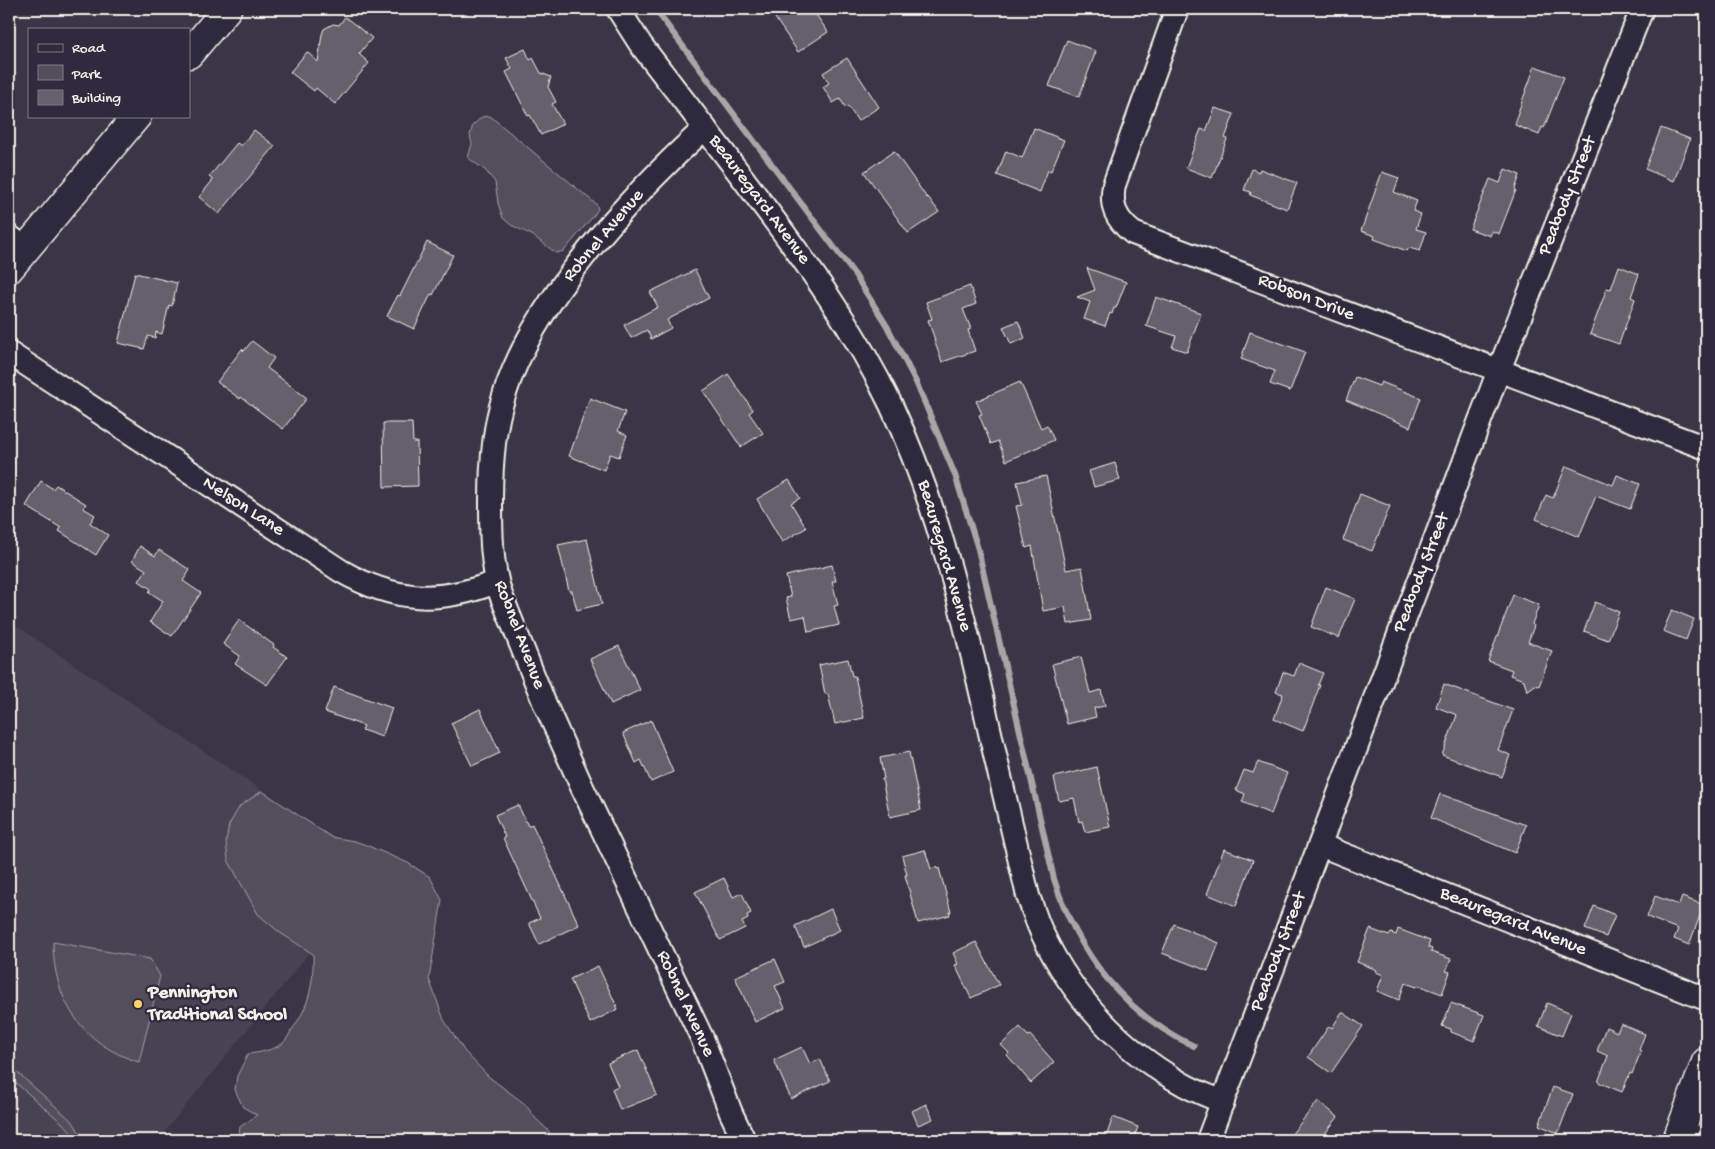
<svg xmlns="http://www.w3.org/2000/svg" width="1715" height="1149" font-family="'Gochi Hand',sans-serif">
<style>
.built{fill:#484352}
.green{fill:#534e5c;stroke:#a4a0a2}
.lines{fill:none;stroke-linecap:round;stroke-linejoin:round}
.stream{stroke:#aaa6a7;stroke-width:6}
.building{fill:#65616c;stroke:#f4f1e8}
.minor-casing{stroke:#f4f1e8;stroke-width:26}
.tertiary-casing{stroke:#f4f1e8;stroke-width:31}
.primary-casing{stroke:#f4f1e8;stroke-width:31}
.minor{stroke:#2f2a3d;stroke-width:22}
.tertiary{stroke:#2f2a3d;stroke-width:28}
.primary{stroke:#2f2a3d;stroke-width:28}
.poi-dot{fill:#ffd166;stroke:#2f2a3d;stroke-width:2}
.labels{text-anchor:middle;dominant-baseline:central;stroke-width:4.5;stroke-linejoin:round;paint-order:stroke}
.street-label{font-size:19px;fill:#f4f1e8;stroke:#2f2a3d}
.poi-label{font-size:19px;font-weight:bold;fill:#f4f1e8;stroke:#2f2a3d;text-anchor:start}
</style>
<rect width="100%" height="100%" fill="#3b3647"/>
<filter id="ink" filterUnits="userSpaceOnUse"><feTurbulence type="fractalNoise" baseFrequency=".02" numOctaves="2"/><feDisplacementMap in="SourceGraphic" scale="10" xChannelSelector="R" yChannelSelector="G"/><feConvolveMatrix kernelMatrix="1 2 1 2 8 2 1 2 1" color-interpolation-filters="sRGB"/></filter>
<g filter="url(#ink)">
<!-- built -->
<polygon class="built" points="9,621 378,868 158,1140 9,1140"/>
<!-- green -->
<g class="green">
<polygon points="490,116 597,205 598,209 595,214 564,251 556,253 532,235 511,225 503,218 498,203 495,182 485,170 468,158 472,144 470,135 473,125 482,117"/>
<path d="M262,791L331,837L354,841L366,845L408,863L430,877L442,900L429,979L444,1020L465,1052L489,1077L525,1104L536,1119L548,1130L553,1140H238L240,1127L257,1115L243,1107L235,1090L237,1076L248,1054C259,1053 273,1050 282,1044C286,1041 289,1035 291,1031C309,1008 314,983 313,954L279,932L258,914L228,860L226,841L229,825L240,806Z"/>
<path d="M53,942L150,959L160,976L139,1062C82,1045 53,999 53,942Z"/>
<polygon points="9,1065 73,1122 84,1140 75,1140 68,1128 9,1077"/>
</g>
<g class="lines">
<!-- stream -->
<path class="stream" d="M655,9L855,275L887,326L916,382L955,475L978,549L1054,879C1077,952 1124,1014 1194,1046"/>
</g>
<!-- building -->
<g class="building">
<polygon points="769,9 812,9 828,32 798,52"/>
<polygon points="345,17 372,38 359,54 369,63 335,104 316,88 314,91 290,72 307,52 318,62 322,34 324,29 333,24 339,25"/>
<polygon points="1067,40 1096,51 1079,97 1049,86"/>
<polygon points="525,49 530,60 533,58 541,73 551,77 548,87 556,102 552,104 563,124 541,135 530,115 528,116 506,72 512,69 506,58"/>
<polygon points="847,58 879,107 858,121 848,106 846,108 840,99 833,103 823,87 829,83 823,73"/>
<polygon points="1535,66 1564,77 1544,128 1542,127 1539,135 1515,125 1517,118 1516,118"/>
<polygon points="1215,108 1234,114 1225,138 1227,139 1212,178 1186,168 1201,129 1206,131"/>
<polygon points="1034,128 1064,140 1051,171 1048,170 1040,192 997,175 1006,151 1022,158"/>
<polygon points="1661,128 1690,139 1674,181 1645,169"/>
<polygon points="254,130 275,146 219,214 199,197 213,180 209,177 237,143 241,146"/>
<polygon points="894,151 927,198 928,197 939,212 908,233 864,172"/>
<polygon points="1252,169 1259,172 1260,169 1297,183 1287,209 1250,195 1251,192 1244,190"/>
<polygon points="1505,169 1520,175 1515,189 1516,190 1499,234 1492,231 1490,236 1470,229 1490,179 1500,183"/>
<polygon points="1382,172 1399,178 1394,192 1417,201 1413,211 1421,214 1416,229 1426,232 1420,251 1409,248 1407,251 1374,239 1375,236 1361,231"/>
<polygon points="427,242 453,255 433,295 431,294 414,329 387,316 398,295 400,296"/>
<polygon points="1619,266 1639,274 1631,297 1635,299 1619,344 1590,334 1607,288 1611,289"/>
<polygon points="1087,268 1126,282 1116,308 1114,308 1112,314 1110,313 1105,326 1084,319 1090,302 1077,297 1095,290"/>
<polygon points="695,270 709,298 667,320 671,328 651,339 647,330 631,338 624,325 658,307 650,292"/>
<polygon points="135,273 177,283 172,306 169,305 162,334 156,332 155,338 148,336 144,349 118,343"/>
<polygon points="970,286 976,304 963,309 971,329 968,330 975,351 942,362 934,340 935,340 928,320 932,319 926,302"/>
<polygon points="1156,297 1201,313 1187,352 1172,347 1176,336 1146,326"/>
<polygon points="1018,321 1025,338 1011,344 1003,327"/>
<polygon points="1250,332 1305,352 1290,391 1270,384 1275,371 1241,359"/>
<polygon points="252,341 274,358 267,368 307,398 283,429 241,397 240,399 217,382 242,349 244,351"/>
<polygon points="728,374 753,410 749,413 763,433 741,447 703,391"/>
<polygon points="1355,377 1379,386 1381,382 1421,398 1410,427 1346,400"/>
<polygon points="1020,382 1041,428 1047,425 1054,440 1006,461 998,441 991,444 979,415 982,414 976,401"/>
<polygon points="590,398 625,412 618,431 627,435 619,457 610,454 604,470 569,456"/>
<polygon points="383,423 412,423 413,442 417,442 418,486 384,487"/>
<polygon points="1115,463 1120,480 1094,487 1089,471"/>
<polygon points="1566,466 1613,485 1617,475 1640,484 1630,509 1596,496 1579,537 1536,519 1546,495 1553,498"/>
<polygon points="1046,476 1066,570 1082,567 1091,620 1068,624 1065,607 1043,611 1032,546 1026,548 1016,506 1022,505 1017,482"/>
<polygon points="789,480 800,498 791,503 806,528 782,542 757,499"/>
<polygon points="41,481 53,489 56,485 86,504 83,508 95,515 90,523 108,535 96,555 59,531 61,528 26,506"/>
<polygon points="1360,494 1390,506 1372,551 1343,540"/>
<polygon points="587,539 602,604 577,610 572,591 569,591 558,545"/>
<polygon points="140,546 155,556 159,550 190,570 183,581 201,593 172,636 150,622 163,601 149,592 151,589 139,581 146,570 132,561"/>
<polygon points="832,565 836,581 832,581 838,605 834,606 839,625 808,632 805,616 791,619 786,598 791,597 786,576"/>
<polygon points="1326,587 1355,599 1339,638 1311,627"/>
<polygon points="1513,595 1539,605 1532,624 1534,626 1528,642 1552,651 1539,686 1535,685 1527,691 1524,680 1510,675 1512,670 1488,661"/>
<polygon points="1595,602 1619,612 1608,640 1584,631"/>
<polygon points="1672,610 1694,619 1686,640 1663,631"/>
<polygon points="239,620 274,645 273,647 287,657 267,685 235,664 240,656 223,644"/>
<polygon points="619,646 640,690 611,704 590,659"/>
<polygon points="1081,657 1090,693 1101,690 1105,706 1094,708 1096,717 1067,724 1052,664"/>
<polygon points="848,659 852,676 855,676 864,718 835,724 828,694 825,694 819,665"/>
<polygon points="1299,663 1323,673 1318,685 1320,685 1303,731 1274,719 1283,694 1276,692 1283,672 1294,676"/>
<polygon points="1444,684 1513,710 1498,750 1510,755 1502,777 1442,755 1457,715 1436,707"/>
<polygon points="334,687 392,708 382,737 362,730 364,726 325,712"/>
<polygon points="480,709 500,753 472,766 451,723"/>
<polygon points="651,720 673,772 651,782 641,760 636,763 623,733"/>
<polygon points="909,752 921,810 890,817 882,779 884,779 880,758"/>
<polygon points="1258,762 1287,773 1271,814 1242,802 1245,794 1236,790 1244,770 1253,773"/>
<polygon points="1097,767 1110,827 1085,832 1082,821 1079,822 1074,798 1059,801 1054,777"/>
<polygon points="1440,794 1526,825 1515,853 1431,818"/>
<polygon points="518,805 528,826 532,824 579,925 539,944 529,923 540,918 503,838 505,837 495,815"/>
<polygon points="1224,849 1253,860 1236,906 1207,894"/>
<polygon points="925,850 931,869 936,867 937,869 939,868 951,912 949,912 950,915 918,923 905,875 907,875 902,856"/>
<polygon points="724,878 733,897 742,893 751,913 747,915 748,919 742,922 745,928 720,940 695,892"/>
<polygon points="1655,896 1679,905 1682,897 1704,905 1689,945 1674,939 1678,929 1647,917"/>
<polygon points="1594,906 1615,915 1606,937 1585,929"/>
<polygon points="831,909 840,930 804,947 795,926"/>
<polygon points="1174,924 1219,943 1208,971 1162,953"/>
<polygon points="1370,929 1389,936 1391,933 1396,935 1398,929 1430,941 1428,947 1432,949 1431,952 1451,959 1446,971 1450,972 1442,994 1418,985 1417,987 1405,983 1399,1000 1377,991 1383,975 1376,972 1377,970 1357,962"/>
<polygon points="976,942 999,985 971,998 955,965 958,964 953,953"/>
<polygon points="775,959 785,982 775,986 785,1008 755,1022 735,977"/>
<polygon points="598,966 618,1009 590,1023 570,979"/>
<polygon points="1451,1003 1484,1015 1474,1041 1451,1032 1451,1029 1442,1026"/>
<polygon points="1547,1003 1571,1013 1562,1036 1538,1026"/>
<polygon points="1342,1012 1363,1026 1331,1073 1308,1057 1329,1026 1332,1028"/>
<polygon points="1621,1024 1645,1034 1639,1050 1641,1051 1632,1074 1630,1073 1622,1092 1598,1082 1608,1056 1597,1051 1606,1027 1617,1032"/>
<polygon points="1020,1027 1028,1036 1030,1035 1054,1062 1031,1083 1007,1055 1009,1053 1001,1045"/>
<polygon points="802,1047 810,1064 820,1059 830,1081 791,1099 774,1060"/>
<polygon points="638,1050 657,1095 620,1110 612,1089 618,1086 608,1063"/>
<polygon points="1553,1087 1573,1094 1558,1133 1539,1125"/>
<polygon points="1318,1101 1338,1117 1320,1140 1287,1140"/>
<polygon points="926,1104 933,1119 918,1125 912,1111"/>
<polygon points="1113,1117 1138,1127 1133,1140 1105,1140"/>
</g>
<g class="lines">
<defs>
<g id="minor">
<path d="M618,9L641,45C680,96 719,146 757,197C807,263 855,330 891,405C935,499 960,600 983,701C997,766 1013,831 1028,896C1033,909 1037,923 1043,935C1072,997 1122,1050 1181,1083C1194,1091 1209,1096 1223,1102"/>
<path d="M1177,9L1114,185C1110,207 1116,219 1133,233L1706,448"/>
<path d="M705,128C632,194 533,301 504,396C493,429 491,467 491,501C491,533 491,565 501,595L544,702L582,787L702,1038L731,1113L744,1140"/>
<polyline points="9,236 26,249"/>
<path d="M9,353L341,571C395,602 439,604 496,582"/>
<polyline points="1320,845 1706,999"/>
<polyline points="1208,1140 1499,370 1642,9"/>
</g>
<g id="tertiary">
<polyline points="189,54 227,9"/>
<polyline points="9,269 137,116"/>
</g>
<g id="primary">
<polyline points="1677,1140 1706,1062"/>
<polyline points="1705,1140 1706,1137"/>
</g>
</defs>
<!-- minor casing -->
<use href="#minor" class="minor-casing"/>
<!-- tertiary casing -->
<use href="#tertiary" class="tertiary-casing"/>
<!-- primary casing -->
<use href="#primary" class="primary-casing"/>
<!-- minor -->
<use href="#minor" class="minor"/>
<!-- tertiary -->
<use href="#tertiary" class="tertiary"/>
<!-- primary -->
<use href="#primary" class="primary"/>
</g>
</g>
<!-- markers -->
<circle class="poi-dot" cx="138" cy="1004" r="5"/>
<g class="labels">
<!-- street labels -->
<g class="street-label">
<text transform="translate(1568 196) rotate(-68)">Peabody Street</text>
<text transform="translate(759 200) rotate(53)">Beauregard Avenue</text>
<text transform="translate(604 236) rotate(-50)">Robnel Avenue</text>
<text transform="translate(1306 298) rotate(21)">Robson Drive</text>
<text transform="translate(243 507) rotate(33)">Nelson Lane</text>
<text transform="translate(944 556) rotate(74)">Beauregard Avenue</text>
<text transform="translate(1422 573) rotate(-69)">Peabody Street</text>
<text transform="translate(519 635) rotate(69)">Robnel Avenue</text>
<text transform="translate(1513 922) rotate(22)">Beauregard Avenue</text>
<text transform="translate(1279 952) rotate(-69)">Peabody Street</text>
<text transform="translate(685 1004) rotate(65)">Robnel Avenue</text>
</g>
<!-- poi labels -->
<g class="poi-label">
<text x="148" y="993">Pennington<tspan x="148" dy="22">Traditional School</tspan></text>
</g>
</g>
<!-- margin -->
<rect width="1715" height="1149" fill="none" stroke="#2f2a3d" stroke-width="30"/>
<rect x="15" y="15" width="1685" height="1119" fill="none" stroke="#f4f1e8" stroke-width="2" filter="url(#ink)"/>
<!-- legend -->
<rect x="28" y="28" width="162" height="90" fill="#2f2a3d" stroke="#7e7a81"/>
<rect x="38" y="44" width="25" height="8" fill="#2f2a3d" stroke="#7e7a81"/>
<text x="72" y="52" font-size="15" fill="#f4f1e8">Road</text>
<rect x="38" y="65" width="25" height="15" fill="#534e5c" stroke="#7e7a81"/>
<text x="72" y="78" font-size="15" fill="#f4f1e8">Park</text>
<rect x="38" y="90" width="25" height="15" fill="#65616c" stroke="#7e7a81"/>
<text x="72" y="102" font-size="15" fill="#f4f1e8">Building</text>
</svg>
